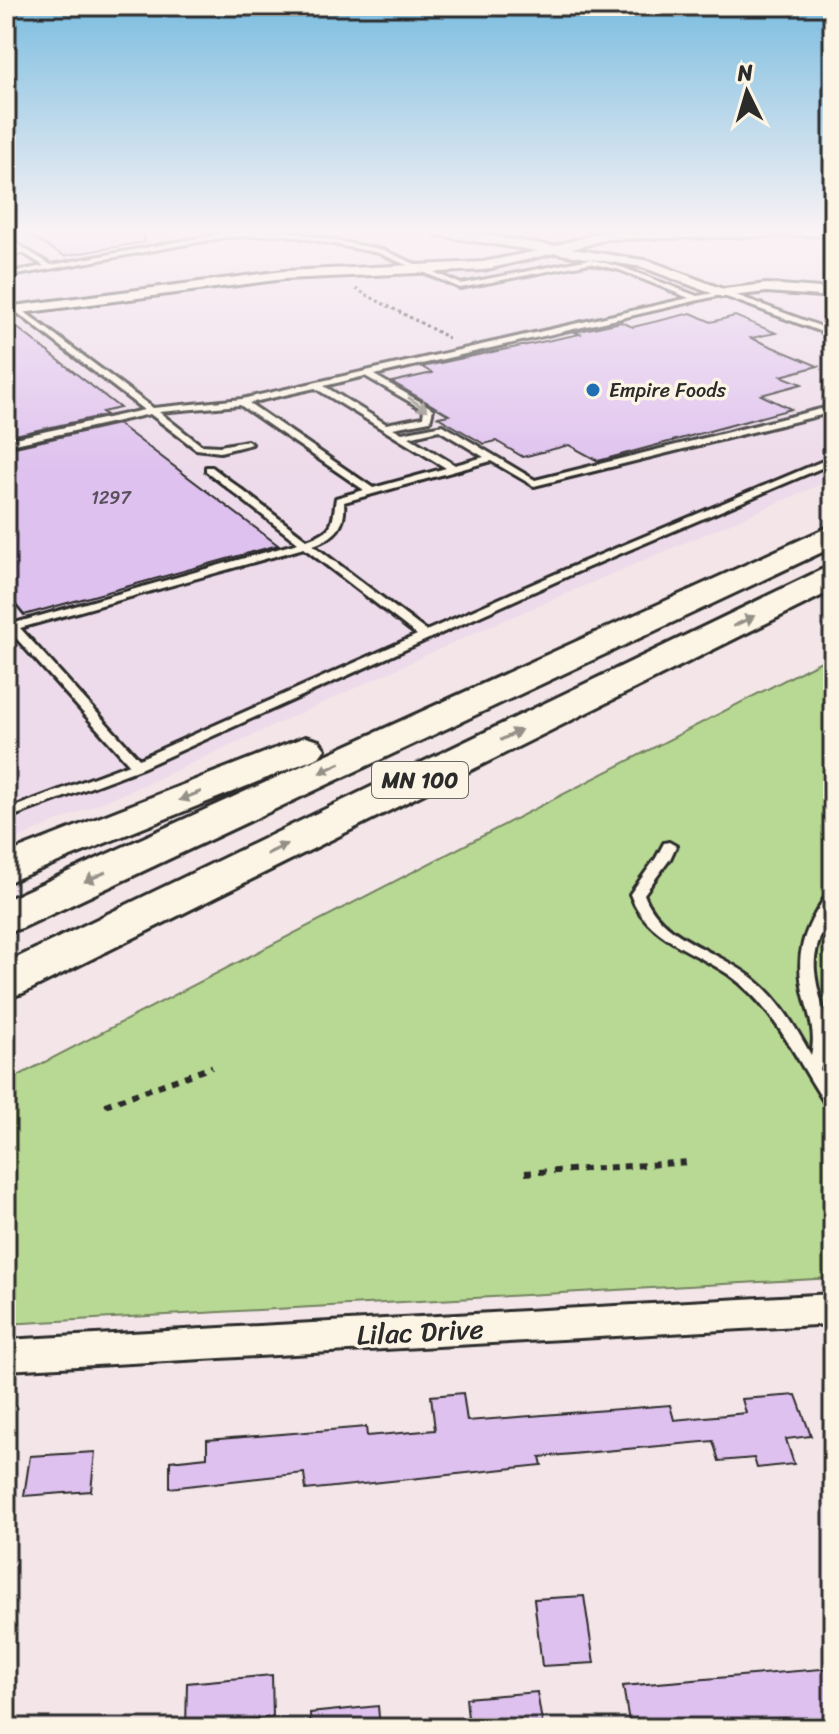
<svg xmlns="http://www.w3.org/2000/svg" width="839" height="1734" font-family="Sriracha,sans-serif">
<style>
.built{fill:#eddaea}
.green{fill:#b8d993;stroke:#72825f;stroke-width:2}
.building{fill:#dec1ee;stroke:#2b2b2b;stroke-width:2}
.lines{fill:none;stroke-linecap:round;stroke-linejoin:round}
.service-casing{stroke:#2b2b2b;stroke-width:6}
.minor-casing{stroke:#2b2b2b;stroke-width:6}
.motorway-casing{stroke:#2b2b2b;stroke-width:6}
.path-far1{stroke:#2b2b2b;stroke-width:3;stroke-dasharray:3 3;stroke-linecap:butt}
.path{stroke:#2b2b2b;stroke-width:6;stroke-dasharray:7 7;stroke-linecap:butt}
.service{fill:#fcf5e5;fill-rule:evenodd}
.minor{fill:#fcf5e5;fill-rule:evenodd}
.motorway{fill:#fcf5e5;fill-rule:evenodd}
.oneway{fill:#949088}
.poi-dot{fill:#1f6fb2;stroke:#fcf5e5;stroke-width:3}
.labels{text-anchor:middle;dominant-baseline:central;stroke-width:7;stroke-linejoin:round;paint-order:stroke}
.far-number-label{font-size:18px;fill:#58505c}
.far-poi-label{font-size:20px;fill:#2b2b2b;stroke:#fcf5e5;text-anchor:start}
.shield{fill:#fcf5e5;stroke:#6a6863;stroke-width:2}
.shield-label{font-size:22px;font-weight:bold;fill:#2b2b2b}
.near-street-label{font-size:28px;fill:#2b2b2b;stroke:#fcf5e5}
</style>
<rect width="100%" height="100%" fill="#f3e5e8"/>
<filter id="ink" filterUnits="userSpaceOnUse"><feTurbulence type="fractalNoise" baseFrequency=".0125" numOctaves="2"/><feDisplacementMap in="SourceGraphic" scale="16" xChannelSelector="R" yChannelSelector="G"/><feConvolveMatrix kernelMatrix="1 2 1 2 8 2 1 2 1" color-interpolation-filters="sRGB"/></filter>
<g filter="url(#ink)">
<!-- built -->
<polygon class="built" points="6,231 833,231 833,479 474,633 157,779 6,843"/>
<!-- green -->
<polygon class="green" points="833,655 833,1278 6,1324 6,1082"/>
<!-- building -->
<g class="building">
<polygon points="22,231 144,231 145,242 64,256"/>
<polygon points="691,313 711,322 735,316 776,333 751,338 818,366 781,376 802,384 761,395 791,409 598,461 569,445 523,457 496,441 484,444 438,417 449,415 392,382 432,373 422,367 454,360 580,334 575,332 621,322 633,327"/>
<polygon points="6,319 120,408 102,412 106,415 6,437"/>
<polygon points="118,424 278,545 24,615 6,593 6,449"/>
<polygon points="463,1393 467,1421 670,1405 674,1420 746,1413 742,1399 796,1395 811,1436 786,1439 794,1464 757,1468 754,1458 719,1461 713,1441 540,1457 542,1465 306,1490 304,1473 170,1488 170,1461 207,1457 207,1440 366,1427 367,1436 435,1430 431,1396"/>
<polygon points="95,1452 91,1491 24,1496 30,1456"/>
<polygon points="584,1596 594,1663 542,1666 534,1599"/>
<polygon points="833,1668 833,1723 789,1727 786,1718 698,1724 699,1728 630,1728 623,1686"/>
<polygon points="272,1675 273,1717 221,1723 221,1728 186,1728 187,1683"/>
<polygon points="537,1692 543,1728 469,1728 466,1698"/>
<polygon points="378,1706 380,1728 311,1728 310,1713"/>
</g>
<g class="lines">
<defs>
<g id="service">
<path d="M286,231L383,250L461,284L590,259L624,268L697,296L725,291L833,331V336L721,295L374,375L433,409L430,421L393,428L402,433L443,425L535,480L833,406V412L534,486L491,461L344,502C346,526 336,537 313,545L426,631L569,568L830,458L833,457V463L577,572L142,768L6,819V810L129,764L8,629L6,620L15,623L298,543L206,471V467H212L307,540C336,529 332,524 336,498L364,490L240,405L159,412L201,445L220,446L247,441L252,444L220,452L196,449L150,414L6,446V440L144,410L6,304V298L153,408L242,399L689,298L620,270L590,263L460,288L379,253L283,234L226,237L6,277V273L44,266L23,253L6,256V252L18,250L6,242V237L51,265L226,233ZM365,376L424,410L423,417L386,424L324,386ZM315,388L446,468L373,488L249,403ZM439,430L484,457L455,465L409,437ZM304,548L417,635L139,759L20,628Z"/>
<path d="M669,842L676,846L670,859L644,894C661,940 721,951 755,980C780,1000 796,1028 811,1055C816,1035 810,1018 805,999C793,955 804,929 828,893L833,892C833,919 812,941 815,971C818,1007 839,1033 820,1069L833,1089V1108L827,1106C796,1060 775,1007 728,974C692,950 646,938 630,894L656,858L664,843Z"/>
</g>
<g id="minor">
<polygon points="431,231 458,231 554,246 606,231 829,231 823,235 607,239 572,249 650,261 723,289 767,284 833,289 833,297 767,292 722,297 642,267 555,253 483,270 284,279 6,315 6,307 284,271 483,262 537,251 437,235"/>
<polygon points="833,1294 833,1324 6,1370 6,1340"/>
</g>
<g id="motorway">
<polygon points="833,525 833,547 22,928 6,932 6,900"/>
<polygon points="833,567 833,590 23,993 6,998 6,963 821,570"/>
<polygon points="305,737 319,741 325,749 319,757 6,883 6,854"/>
</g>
</defs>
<!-- service casing -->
<use href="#service" class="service-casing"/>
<!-- minor casing -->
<use href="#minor" class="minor-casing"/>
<!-- motorway casing -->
<use href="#motorway" class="motorway-casing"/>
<!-- path-far1 -->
<path class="path-far1" d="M356,289C384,305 419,321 450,339"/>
<!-- path -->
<g class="path">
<polyline points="105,1105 212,1067"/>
<polyline points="525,1173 691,1162"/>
</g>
<!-- service -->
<use href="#service" class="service"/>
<!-- minor -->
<use href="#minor" class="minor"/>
<!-- motorway -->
<use href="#motorway" class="motorway"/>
</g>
<!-- one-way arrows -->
<defs><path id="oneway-solid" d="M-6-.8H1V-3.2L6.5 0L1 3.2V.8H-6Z" transform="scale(2)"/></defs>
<g class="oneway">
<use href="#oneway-solid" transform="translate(418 404) rotate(34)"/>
<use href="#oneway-solid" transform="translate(744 621) rotate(-26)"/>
<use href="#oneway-solid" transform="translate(511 735) rotate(-26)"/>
<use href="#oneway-solid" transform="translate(330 768) rotate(155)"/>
<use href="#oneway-solid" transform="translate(190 796) rotate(158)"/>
<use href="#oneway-solid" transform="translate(277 849) rotate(-26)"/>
<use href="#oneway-solid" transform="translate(95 877) rotate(155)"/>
</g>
</g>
<!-- sky -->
<linearGradient id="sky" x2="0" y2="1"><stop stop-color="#7bbde0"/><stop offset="0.49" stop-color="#faf3f5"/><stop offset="1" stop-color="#faf3f5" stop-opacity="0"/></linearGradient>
<rect width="839" height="473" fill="url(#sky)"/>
<!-- markers -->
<circle class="poi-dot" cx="593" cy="390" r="8"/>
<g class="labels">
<!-- far-number labels -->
<g class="far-number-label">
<text x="111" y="498">1297</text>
</g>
<!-- far-poi labels -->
<g class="far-poi-label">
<text x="609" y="390">Empire Foods</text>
</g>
<!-- shield labels -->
<rect class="shield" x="372" y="762" width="96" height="36" rx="6"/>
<g class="shield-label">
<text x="420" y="780">MN 100</text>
</g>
<!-- near-street labels -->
<g class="near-street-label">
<text transform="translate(420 1332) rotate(-3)">Lilac Drive</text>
</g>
</g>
<!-- margin -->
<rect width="839" height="1734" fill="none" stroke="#fcf5e5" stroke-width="32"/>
<rect x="16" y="16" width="807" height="1702" fill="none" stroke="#2b2b2b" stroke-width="3" filter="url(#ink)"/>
<!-- north arrow -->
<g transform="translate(747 92) rotate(355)" stroke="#fcf5e5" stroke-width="6" paint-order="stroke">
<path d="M0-6L14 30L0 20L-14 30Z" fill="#2b2b2b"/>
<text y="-12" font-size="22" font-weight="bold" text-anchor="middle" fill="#2b2b2b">N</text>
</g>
</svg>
